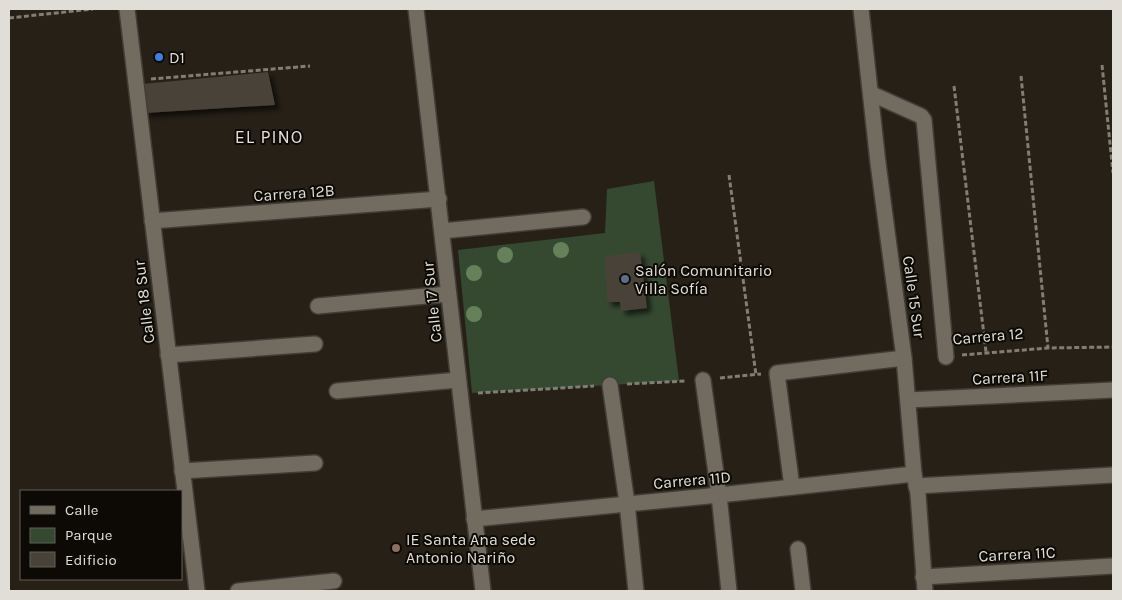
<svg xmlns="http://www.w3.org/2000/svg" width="1122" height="600" font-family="Karla,sans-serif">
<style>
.green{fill:#354931}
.building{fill:#494238;filter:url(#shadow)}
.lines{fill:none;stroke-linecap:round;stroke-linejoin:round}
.minor-casing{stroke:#413d36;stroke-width:18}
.path{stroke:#827d75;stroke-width:3;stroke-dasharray:5 2.5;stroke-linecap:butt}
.minor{stroke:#726b60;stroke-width:15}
.tree{fill:#66815a}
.shop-dot{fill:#3f7fe0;stroke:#0d0a06;stroke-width:2}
.service-dot{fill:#5c6f8a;stroke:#0d0a06;stroke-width:2}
.education-dot{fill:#8d6e63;stroke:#0d0a06;stroke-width:2}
.labels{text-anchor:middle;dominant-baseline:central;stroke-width:4;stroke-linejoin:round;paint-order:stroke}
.poi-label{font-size:16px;fill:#e1ddd7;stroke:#0d0a06;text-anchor:start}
.street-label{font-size:16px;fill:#e1ddd7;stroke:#0d0a06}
.neighbourhood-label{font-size:18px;letter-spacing:1px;fill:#e8e0d3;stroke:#0d0a06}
</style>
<defs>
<filter id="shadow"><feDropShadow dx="4.5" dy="4.5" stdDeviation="2.5" flood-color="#0009"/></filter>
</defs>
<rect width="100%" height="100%" fill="#262017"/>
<!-- green -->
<polygon class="green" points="654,181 679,381 472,393 458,250 605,233 607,189"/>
<!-- building -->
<g class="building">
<polygon points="268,72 275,105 145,113 142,84"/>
<polygon points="640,252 647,308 621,311 620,302 607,302 605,256"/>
</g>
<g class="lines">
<defs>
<g id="minor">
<polyline points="127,9 197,591"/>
<polyline points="416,9 483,591"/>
<polyline points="861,9 878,163 904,358 914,474 918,494 925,591"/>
<polyline points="872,94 921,116 924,120 946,357"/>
<polyline points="152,221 439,199"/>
<polyline points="442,231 583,217"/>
<polyline points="318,306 448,294"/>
<polyline points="168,355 315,344"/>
<polyline points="703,380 719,495 729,591"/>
<polyline points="610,385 627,503 636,591"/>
<polyline points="337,391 458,380"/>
<polyline points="908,400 1113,390"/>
<polyline points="182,471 315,463"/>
<polyline points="916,486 1113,475"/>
<polyline points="792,487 777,373 904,358"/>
<polyline points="474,519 719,495 914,474"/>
<polyline points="798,549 803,591"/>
<polyline points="923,577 1113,566"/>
<polyline points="238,591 334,581"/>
</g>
</defs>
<!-- minor casing -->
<use href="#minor" class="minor-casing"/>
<!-- path -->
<g class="path">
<polyline points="9,18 93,9"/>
<polyline points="1102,65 1113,173"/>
<polyline points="1021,76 1048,348"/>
<polyline points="151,79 310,66"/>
<polyline points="954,86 986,352"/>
<polyline points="729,175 756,375"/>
<polyline points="962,355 1048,348 1113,347"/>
<polyline points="720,378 761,374"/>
<polyline points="627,384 686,381"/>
<polyline points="478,393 594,386"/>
</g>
<!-- minor -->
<use href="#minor" class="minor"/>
</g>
<!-- trees -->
<g class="tree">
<circle cx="561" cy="250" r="8"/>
<circle cx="505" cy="255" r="8"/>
<circle cx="474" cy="273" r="8"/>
<circle cx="474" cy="314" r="8"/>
</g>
<!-- markers -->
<circle class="shop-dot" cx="159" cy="57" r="5"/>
<circle class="service-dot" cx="625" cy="279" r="5"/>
<circle class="education-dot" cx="396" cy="548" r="5"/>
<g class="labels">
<!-- poi labels -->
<g class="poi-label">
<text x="169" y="57">D1</text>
<text x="635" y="270">Salón Comunitario<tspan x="635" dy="18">Villa Sofía</tspan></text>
<text x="406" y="539">IE Santa Ana sede<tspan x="406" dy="18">Antonio Nariño</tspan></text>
</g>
<!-- street labels -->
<g class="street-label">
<text transform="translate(294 193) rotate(-4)">Carrera 12B</text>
<text transform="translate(914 297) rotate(82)">Calle 15 Sur</text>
<text transform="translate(144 302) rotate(-97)">Calle 18 Sur</text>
<text transform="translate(432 302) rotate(-96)">Calle 17 Sur</text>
<text transform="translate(988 336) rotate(-5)">Carrera 12</text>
<text transform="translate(1010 377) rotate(-3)">Carrera 11F</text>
<text transform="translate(692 480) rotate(-5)">Carrera 11D</text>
<text transform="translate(1017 554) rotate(-3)">Carrera 11C</text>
</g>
<!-- neighbourhood labels -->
<g class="neighbourhood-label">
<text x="269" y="137">EL PINO</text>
</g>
</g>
<!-- border -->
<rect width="1122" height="600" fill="none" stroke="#e1ddd7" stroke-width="20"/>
<!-- legend -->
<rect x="20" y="490" width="162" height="90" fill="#0d0a06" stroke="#625e5a"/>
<rect x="30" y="506" width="25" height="8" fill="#726b60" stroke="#625e5a"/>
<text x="65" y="515" font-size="15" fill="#e1ddd7">Calle</text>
<rect x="30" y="528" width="25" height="15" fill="#354931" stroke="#625e5a"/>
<text x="65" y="540" font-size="15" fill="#e1ddd7">Parque</text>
<rect x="30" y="552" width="25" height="15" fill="#494238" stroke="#625e5a"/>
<text x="65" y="565" font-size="15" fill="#e1ddd7">Edificio</text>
</svg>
